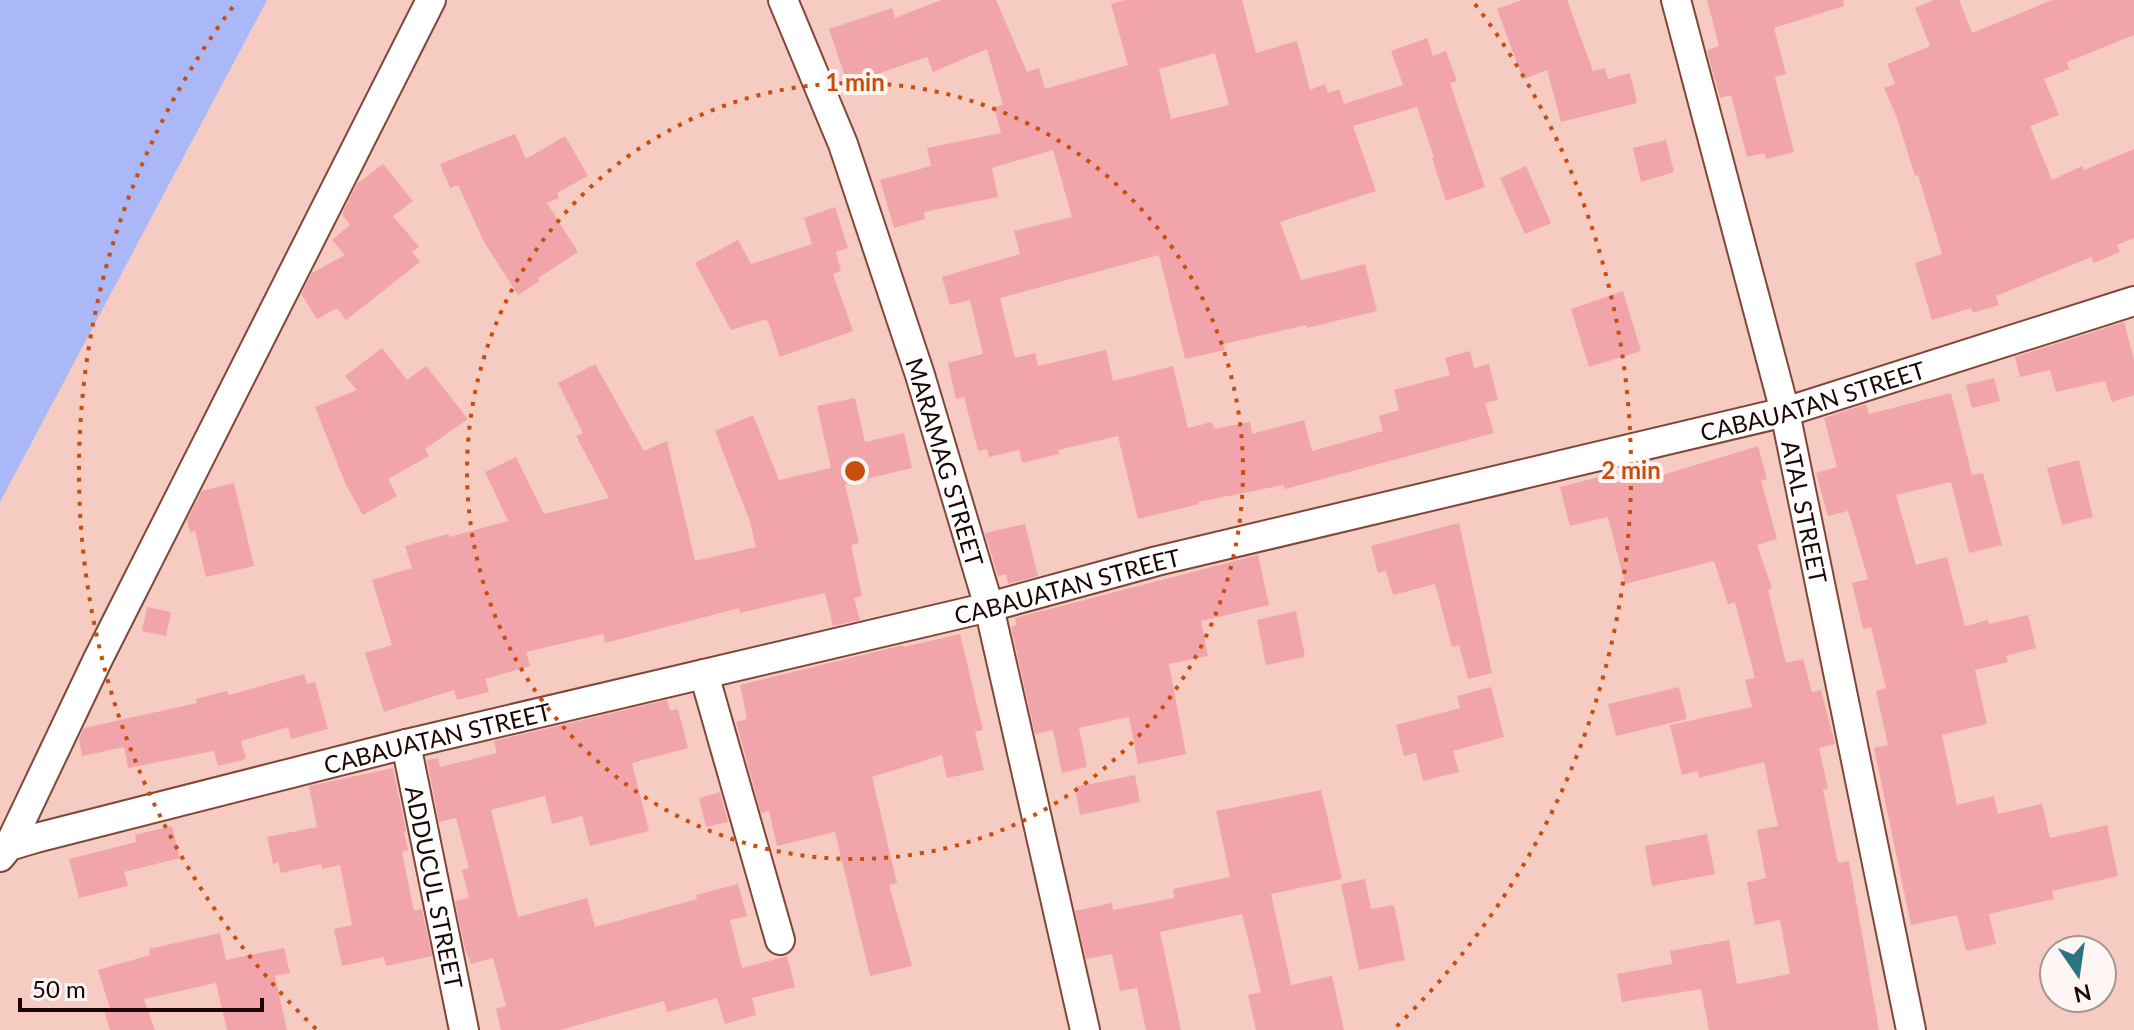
<svg xmlns="http://www.w3.org/2000/svg" width="2134" height="1030" font-family="Lato,sans-serif">
<style>
.water{fill:#aab8f7}
.building{fill:#f1a5ab;fill-rule:evenodd}
.lines{fill:none;stroke-linecap:round;stroke-linejoin:round}
.minor-casing{stroke:#824638;stroke-width:32}
.minor{stroke:#fff;stroke-width:28}
.ring{fill:none;stroke:#c94d0b;stroke-width:4;stroke-dasharray:4 8}
.labels{text-anchor:middle;dominant-baseline:central;stroke-width:8;stroke-linejoin:round;paint-order:stroke}
.street-label{font-size:24px;fill:#1c0603;stroke:#fdf6f4}
.centre{fill:#c94d0b;stroke:#fdf6f4;stroke-width:4}
.ring-label{font-size:24px;text-anchor:middle;font-weight:bold;fill:#c94d0b;stroke:#fdf6f4;stroke-width:8;stroke-linejoin:round;paint-order:stroke}
</style>
<rect width="100%" height="100%" fill="#f6cbc1"/>
<!-- water -->
<polygon class="water" points="0,0 267,0 0,502"/>
<!-- building -->
<g class="building">
<path d="M941,0H996L1027,72L1039,68L1045,89L1128,65L1111,4L1125,0H1242L1256,53L1297,41L1310,90L1325,84L1328,93L1339,89L1344,104L1403,85L1391,51L1427,38L1433,56L1446,51L1457,81L1450,83L1485,187L1446,201L1432,158L1434,157L1417,107L1353,126L1376,191L1280,222L1301,280L1365,264L1377,311L1307,328L1306,325L1224,344L1225,350L1185,359L1159,255L1000,298L1015,358L1035,353L1038,366L1106,350L1113,381L1173,366L1188,428L1212,422L1214,429L1250,422L1252,434L1304,420L1312,451L1383,431L1379,416L1399,410L1394,390L1450,375L1445,358L1470,351L1474,368L1489,364L1498,400L1485,403L1494,433L1285,489L1283,485L1198,502L1199,504L1138,519L1118,436L1058,450L1059,454L1022,463L1019,450L989,457L987,449L978,451L964,397L956,399L948,363L983,354L970,300L950,305L942,277L1020,254L1014,231L1072,217L1053,150L992,168L998,197L924,212L925,219L894,228L880,180L931,166L927,148L1001,133L994,107L1003,105L987,49L933,72L927,57L874,75L849,88L829,29L892,8L895,18ZM1215,53L1229,105L1171,119L1159,69Z"/>
<polygon points="1522,0 1567,0 1593,71 1605,68 1608,79 1630,73 1637,103 1561,122 1547,70 1523,79 1497,9"/>
<polygon points="1707,0 1843,0 1844,6 1774,28 1786,74 1775,77 1794,152 1766,159 1764,153 1747,157 1731,95 1720,98 1709,58 1707,50 1719,46"/>
<polygon points="1934,0 1959,0 1972,33 2052,0 2134,0 2134,35 2067,62 2069,69 2044,79 2059,115 2030,126 2052,180 2082,166 2084,170 2134,149 2134,238 2117,245 2120,252 2094,263 2091,257 1996,296 1999,305 1973,313 1971,308 1932,320 1915,263 1942,254 1918,175 1915,176 1897,118 1884,88 1895,84 1887,64 1930,46 1915,8"/>
<polygon points="515,134 526,159 565,136 588,176 557,193 559,198 547,203 578,252 538,278 540,281 518,295 484,242 458,185 450,188 440,164"/>
<polygon points="1666,140 1674,172 1641,182 1633,148"/>
<polygon points="383,164 413,201 393,216 419,247 412,252 420,262 346,320 337,308 317,319 301,294 312,273 345,255 332,240 350,225 342,214 357,184"/>
<polygon points="1526,166 1551,223 1525,234 1500,178"/>
<polygon points="835,207 848,248 836,252 841,271 833,274 853,331 780,357 767,319 731,330 695,263 738,240 751,264 812,244 804,218"/>
<polygon points="1623,291 1641,351 1589,367 1571,309"/>
<polygon points="2124,322 2134,359 2134,395 2112,402 2105,381 2056,392 2050,370 2020,377 2015,357"/>
<polygon points="382,348 407,380 426,366 468,419 425,449 429,456 388,479 397,496 363,515 346,485 315,407 357,390 345,376"/>
<polygon points="595,364 644,451 667,441 695,561 756,547 749,519 715,431 753,415 779,480 831,468 817,406 855,398 865,442 904,433 912,468 845,484 859,543 851,545 862,596 854,598 860,620 833,626 825,593 740,613 739,608 605,643 603,634 526,652 530,666 485,679 489,692 457,700 454,690 384,712 365,653 392,645 372,580 412,568 405,546 448,534 449,537 508,521 485,472 516,457 544,514 609,498 576,436 583,433 558,383"/>
<polygon points="1994,378 2000,401 1972,408 1966,385"/>
<polygon points="1951,393 1972,475 1983,473 2002,545 1969,553 1951,482 1896,495 1916,565 1947,557 1965,626 1988,620 1989,624 2028,615 2036,648 2006,656 2008,662 1975,670 1987,724 1942,735 1957,805 1994,796 1998,814 2042,804 2050,838 2107,825 2118,876 2052,891 2054,899 1989,914 1996,944 1966,951 1957,915 1911,925 1874,748 1888,745 1876,691 1886,688 1871,627 1863,629 1852,583 1868,579 1848,511 1828,516 1816,473 1837,467 1824,418 1866,404 1869,414"/>
<polygon points="1758,446 1767,479 1761,481 1777,539 1757,545 1772,588 1768,590 1786,663 1803,659 1812,692 1821,690 1835,744 1819,748 1828,788 1823,790 1838,863 1849,861 1879,1030 1709,1030 1701,989 1622,1002 1617,974 1672,964 1670,951 1729,940 1737,984 1790,974 1780,920 1755,925 1747,882 1766,878 1757,830 1778,826 1764,762 1699,778 1698,771 1682,775 1670,725 1752,707 1745,680 1755,678 1735,602 1728,604 1714,561 1625,584 1608,517 1570,526 1560,487 1615,473 1617,482 1655,472 1656,477"/>
<polygon points="2079,460 2093,517 2062,525 2047,468"/>
<polygon points="234,483 254,566 206,577 195,531 190,532 187,520 202,491"/>
<polygon points="1459,523 1492,673 1468,679 1459,645 1452,647 1435,584 1393,595 1386,571 1378,573 1371,546"/>
<polygon points="1025,524 1038,576 1008,584 1006,574 998,576 985,533"/>
<polygon points="1258,555 1269,605 1201,621 1208,656 1169,664 1186,754 1138,764 1129,717 1079,728 1087,767 1062,773 1053,730 1035,734 1011,627 1016,625 1015,618"/>
<polygon points="147,607 171,612 166,636 142,631"/>
<polygon points="1296,611 1305,657 1266,665 1257,620"/>
<polygon points="960,634 983,730 975,732 984,770 947,778 942,755 872,777 897,883 889,885 912,966 870,976 835,832 777,846 769,811 761,813 736,722 747,719 740,685 903,645 904,647"/>
<polygon points="304,674 307,684 315,682 328,729 291,739 288,727 241,741 246,759 218,766 214,751 128,768 124,747 82,756 79,739 84,728 197,703 196,699 227,691 229,695"/>
<polygon points="1491,687 1504,737 1453,751 1459,772 1423,781 1416,753 1404,756 1396,725 1460,708 1457,696"/>
<polygon points="1679,687 1687,719 1616,736 1608,704"/>
<polygon points="667,700 670,711 678,709 688,748 632,763 649,831 590,846 582,816 552,824 545,796 491,810 518,917 587,898 595,927 697,899 696,895 738,884 747,916 730,920 742,968 787,956 795,987 752,998 756,1015 725,1024 717,998 667,1012 664,1001 560,1030 501,1030 496,1009 506,1006 493,958 471,964 465,949 455,901 469,898 462,870 469,868 456,818 439,822 427,760 438,758 440,767 497,753 494,741"/>
<polygon points="393,768 406,831 404,832 408,850 402,852 414,911 422,909 432,956 386,966 384,957 342,966 334,929 352,925 340,865 322,869 321,864 281,873 278,862 273,864 267,837 317,827 309,786"/>
<polygon points="1135,775 1140,802 1080,815 1075,787"/>
<polygon points="1321,790 1342,879 1271,894 1291,985 1332,976 1344,1030 1256,1030 1248,995 1261,992 1242,914 1160,932 1181,1030 1146,1030 1137,988 1120,991 1112,954 1086,959 1075,911 1112,903 1113,910 1174,898 1173,889 1230,877 1216,811"/>
<polygon points="720,792 728,822 706,827 699,798"/>
<polygon points="172,826 180,858 124,872 128,886 79,898 69,859 136,842 135,835"/>
<polygon points="1707,834 1715,874 1652,886 1645,846"/>
<polygon points="1365,879 1371,909 1394,905 1405,960 1359,970 1341,884"/>
<polygon points="220,933 226,960 284,948 290,973 275,976 287,1030 227,1030 216,983 144,999 155,1030 110,1030 104,1010 110,1008 98,970 150,955 149,949"/>
</g>
<g class="lines">
<defs>
<g id="minor">
<path id="s1" d="M783,0L843,144L920,375L989,607L1085,1030"/>
<path id="s2" d="M1676,0L1785,412L1911,1030"/>
<polyline points="704,674 780,940"/>
<path id="s3" d="M406,744L464,1030"/>
<polyline points="9,846 98,659 431,0"/>
<path id="s4" d="M0,857L9,846L36,838L406,744L989,607L1157,561L1785,412L2134,301"/>
</g>
</defs>
<!-- minor casing -->
<use href="#minor" class="minor-casing"/>
<!-- minor -->
<use href="#minor" class="minor"/>
</g>
<!-- distance rings -->
<g class="ring">
<circle cx="855" cy="471" r="388"/>
<path d="M316 1029A776 776 0 0 1 235 4M1475 4A776 776 0 0 1 1394 1029"/>
</g>
<g class="labels">
<!-- street labels -->
<g class="street-label">
<text stroke="none"><textPath href="#s4" startOffset="1872">CABAUATAN STREET</textPath></text>
<text stroke="none"><textPath href="#s1" startOffset="490">MARAMAG STREET</textPath></text>
<text stroke="none"><textPath href="#s2" startOffset="528">ATAL STREET</textPath></text>
<text stroke="none"><textPath href="#s4" startOffset="1104">CABAUATAN STREET</textPath></text>
<text stroke="none"><textPath href="#s4" startOffset="456">CABAUATAN STREET</textPath></text>
<text stroke="none"><textPath href="#s3" startOffset="146">ADDUCUL STREET</textPath></text>
</g>
</g>
<circle cx="855" cy="471" r="12" class="centre"/>
<g class="ring-label">
<text x="855" y="91">1 min</text>
<text x="1631" y="479">2 min</text>
</g>
<!-- north arrow -->
<g transform="translate(2078 974) rotate(167)"><circle r="38" fill="#fdf6f4" stroke="#a39694" stroke-width="2"/>
<path d="M0-6L14 30L0 20L-14 30Z" fill="#2d7281"/>
<text y="-12" font-size="22" font-weight="bold" text-anchor="middle" fill="#1c0603">N</text>
</g>
<!-- scale -->
<path d="M20 998v12h242v-12" fill="none" stroke="#1c0603" stroke-width="4"/>
<text x="32" y="998" font-size="24" fill="#1c0603" stroke="#fdf6f4" stroke-width="6" paint-order="stroke">50 m</text>
</svg>
